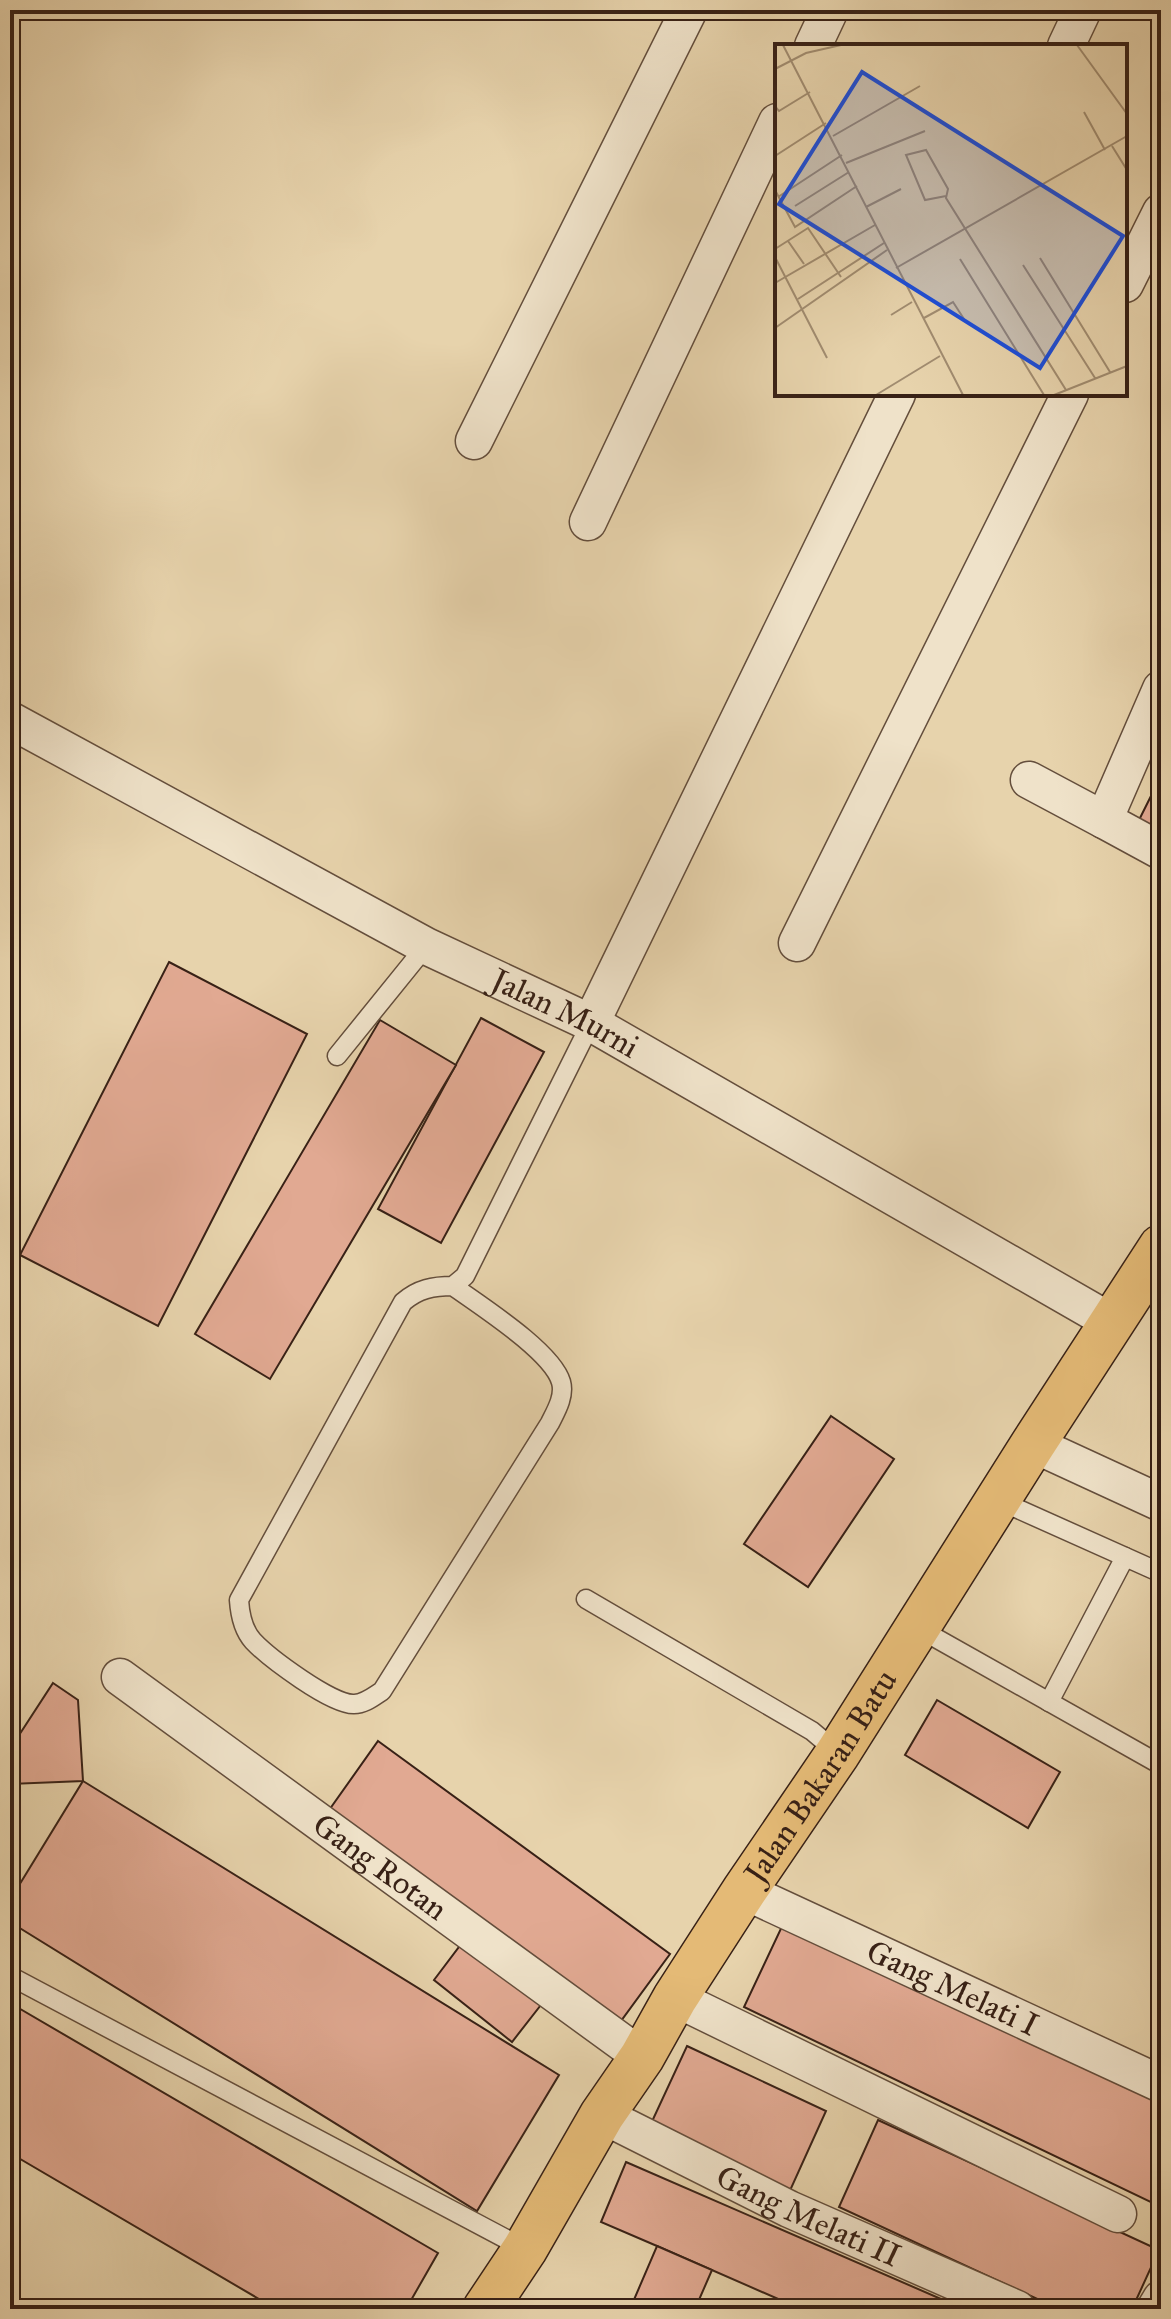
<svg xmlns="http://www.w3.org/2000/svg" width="1171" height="2319" font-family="'IM FELL Great Primer',serif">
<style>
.building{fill:#e1a992;stroke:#382116;stroke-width:2}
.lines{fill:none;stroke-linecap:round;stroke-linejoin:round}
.service-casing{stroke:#644e3c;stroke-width:21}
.minor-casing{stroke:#644e3c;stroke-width:39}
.trunk-casing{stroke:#382116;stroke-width:47}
.service{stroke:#efe2c9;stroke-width:18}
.minor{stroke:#efe2c9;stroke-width:36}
.trunk{stroke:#e4ba76;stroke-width:44}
.labels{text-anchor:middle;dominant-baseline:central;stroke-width:6;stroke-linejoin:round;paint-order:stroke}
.street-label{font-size:32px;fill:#382116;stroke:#efe2c9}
.inset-road{fill:none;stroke:#a18c70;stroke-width:2}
.view{fill:#1d4ed8;fill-opacity:0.15;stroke:#1d4ed8;stroke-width:4}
.inset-edge{fill:none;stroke:#382116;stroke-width:4}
</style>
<rect width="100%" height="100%" fill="#e7d3ac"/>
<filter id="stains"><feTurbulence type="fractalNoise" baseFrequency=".0025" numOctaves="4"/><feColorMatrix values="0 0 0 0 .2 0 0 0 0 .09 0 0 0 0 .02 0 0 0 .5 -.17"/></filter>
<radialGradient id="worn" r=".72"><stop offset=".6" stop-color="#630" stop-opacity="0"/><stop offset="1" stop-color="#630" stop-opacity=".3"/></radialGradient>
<!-- building -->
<g class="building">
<polygon points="1152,794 1161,799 1161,842 1135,828"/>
<polygon points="169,962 307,1034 158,1326 20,1255"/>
<polygon points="481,1018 544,1052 441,1243 378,1209"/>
<polygon points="380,1020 456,1065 270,1379 195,1334"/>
<polygon points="831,1416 894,1459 808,1587 744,1544"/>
<polygon points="53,1683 78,1700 83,1781 10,1784 10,1749"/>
<polygon points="937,1700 1060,1772 1028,1828 905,1755"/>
<polygon points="378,1741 670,1954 618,2025 327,1813"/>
<polygon points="83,1781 559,2075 477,2211 10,1922 10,1900"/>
<polygon points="785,1920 1161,2100 1161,2207 744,2007"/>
<polygon points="465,1939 544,2001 512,2042 434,1980"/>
<polygon points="10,2003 438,2253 406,2309 276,2309 10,2153"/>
<polygon points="687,2046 826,2111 788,2195 648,2130"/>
<polygon points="878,2120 1159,2250 1132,2309 1059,2309 839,2207"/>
<polygon points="626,2162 964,2309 801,2309 657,2246 601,2222"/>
<polygon points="657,2246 712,2270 695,2309 630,2309"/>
</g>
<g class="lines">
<defs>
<g id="service">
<polyline points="337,1056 426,946"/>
<path d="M453,1286C479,1305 552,1351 561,1382C565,1396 556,1411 550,1423L382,1691C374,1696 365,1704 354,1704C332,1705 269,1658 253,1641C243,1630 240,1615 239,1600L403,1302C418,1289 433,1286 453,1286L465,1276L591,1023"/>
<polyline points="998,1500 1161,1573"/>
<polyline points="586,1599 812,1731 838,1753"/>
<polyline points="918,1628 1161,1765"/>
<polyline points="1049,1702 1125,1557"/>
<polyline points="10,1976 525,2249"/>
</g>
<g id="minor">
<polyline points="813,46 830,10"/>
<polyline points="1066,46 1083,10"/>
<polyline points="1125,284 1161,212"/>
<polyline points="474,441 689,10"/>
<polyline points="588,522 777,122"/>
<polyline points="1161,689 1104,820 1161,851"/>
<path id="s1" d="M10,720L426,946L591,1023L1113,1323"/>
<polyline points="1029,780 1104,820"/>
<polyline points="797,943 1070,394"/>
<polyline points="591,1023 897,394"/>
<polyline points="1033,1444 1161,1503"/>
<path id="s2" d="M120,1677L642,2057"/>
<path id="s3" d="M744,1891L1161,2084"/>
<polyline points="675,1998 1118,2214"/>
<path id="s4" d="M602,2115L789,2209L1017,2309"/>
<polyline points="1155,2309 1161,2299"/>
</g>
<g id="trunk">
<path id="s5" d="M485,2309L525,2249L602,2115L642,2057L675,1998L744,1891L838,1753L1033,1444L1161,1247"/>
</g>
</defs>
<!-- service casing -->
<use href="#service" class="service-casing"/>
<!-- minor casing -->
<use href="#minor" class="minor-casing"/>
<!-- trunk casing -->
<use href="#trunk" class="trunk-casing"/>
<!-- service -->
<use href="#service" class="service"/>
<!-- minor -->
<use href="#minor" class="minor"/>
<!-- trunk -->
<use href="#trunk" class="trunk"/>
</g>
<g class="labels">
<!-- street labels -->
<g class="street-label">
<text stroke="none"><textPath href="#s1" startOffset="628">Jalan Murni</textPath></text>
<text stroke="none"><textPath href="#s5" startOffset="630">Jalan Bakaran Batu</textPath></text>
<text stroke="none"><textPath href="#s2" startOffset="322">Gang Rotan</textPath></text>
<text stroke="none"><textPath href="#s3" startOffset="230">Gang Melati I</textPath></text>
<text stroke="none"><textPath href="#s4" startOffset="230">Gang Melati II</textPath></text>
</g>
</g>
<!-- overview -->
<g transform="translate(775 44)">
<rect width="352" height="352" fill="#e7d3ac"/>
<path class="inset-road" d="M8,1L188,351M302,1L352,70M0,25L31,9L66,1M0,62L4,67L35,48M309,68L330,106M58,92L145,42M337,102L352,126M0,112L51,79M71,119L150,87M0,146L20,183L82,142M171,152L150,156L131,111L151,106L173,145L171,154L291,346M3,153L67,111M20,162L74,128M91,163L126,145M13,197L29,220M0,205L33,184L66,233M0,213L52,314M265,214L335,328M185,215L269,351M248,221L320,334M121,224L352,92M0,239L100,181M23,255L109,199M116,271L137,258M149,274L178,258L189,275M0,284L112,206M101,351L165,312M279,351L352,322"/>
<path class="view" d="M87,28L348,192L265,324L4,160Z"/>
<rect width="352" height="352" class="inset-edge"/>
</g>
<!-- margin -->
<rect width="1171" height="2319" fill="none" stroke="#e7d3ac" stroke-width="40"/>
<rect x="12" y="12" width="1147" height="2295" fill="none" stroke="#382116" stroke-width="4"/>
<rect x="20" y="20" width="1131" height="2279" fill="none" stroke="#382116" stroke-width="2"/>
<rect width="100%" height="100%" filter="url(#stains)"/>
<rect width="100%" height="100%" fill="url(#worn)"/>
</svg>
